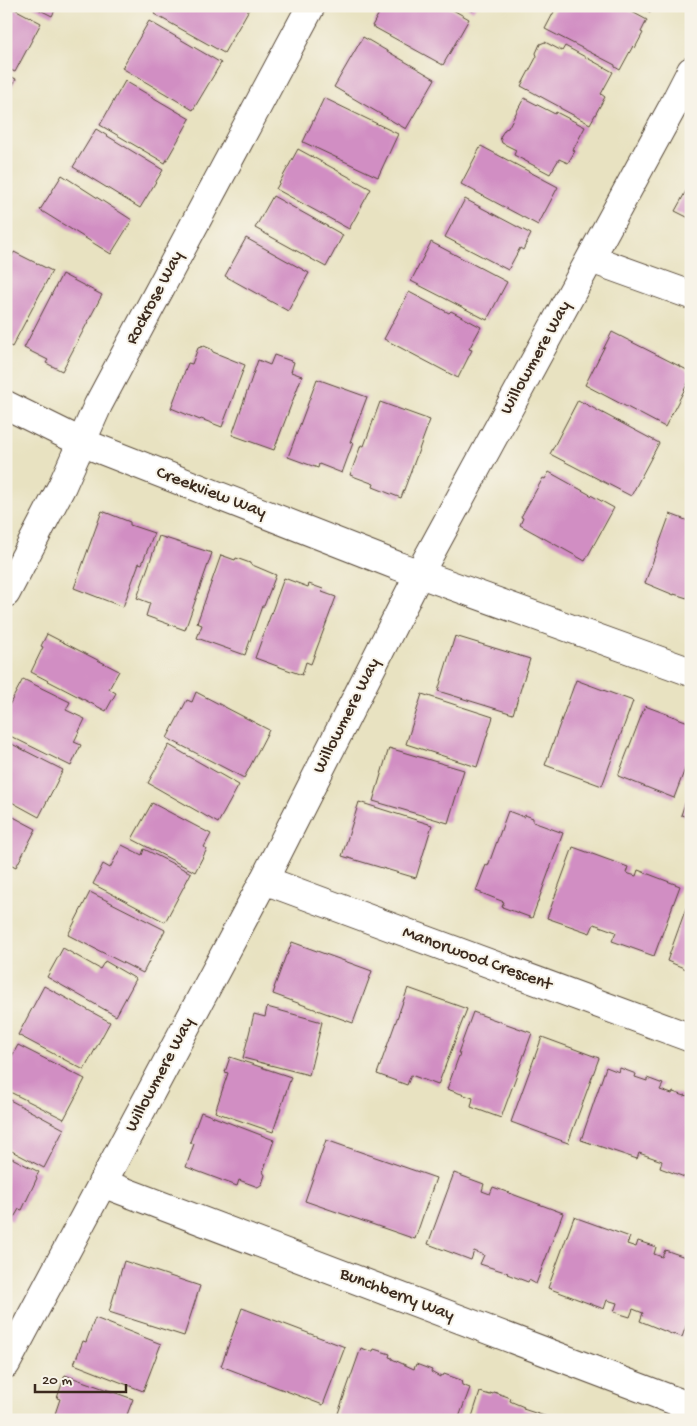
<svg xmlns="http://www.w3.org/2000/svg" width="697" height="1426" font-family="'Gochi Hand',sans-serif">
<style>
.building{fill:#d18ec3}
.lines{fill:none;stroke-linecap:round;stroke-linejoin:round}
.minor-casing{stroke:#554636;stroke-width:30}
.minor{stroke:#fff;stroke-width:28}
.labels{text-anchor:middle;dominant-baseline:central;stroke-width:4;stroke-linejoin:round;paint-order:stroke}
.street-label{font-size:18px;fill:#3b2a1e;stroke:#f7f3e8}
</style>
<rect width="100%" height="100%" fill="#f7f3e8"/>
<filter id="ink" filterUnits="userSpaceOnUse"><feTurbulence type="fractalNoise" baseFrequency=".02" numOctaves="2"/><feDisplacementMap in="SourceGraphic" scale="10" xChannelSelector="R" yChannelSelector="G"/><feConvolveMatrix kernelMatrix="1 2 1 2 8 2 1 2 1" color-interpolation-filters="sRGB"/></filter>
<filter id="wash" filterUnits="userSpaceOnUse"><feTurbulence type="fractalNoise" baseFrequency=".0096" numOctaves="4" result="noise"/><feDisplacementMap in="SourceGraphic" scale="20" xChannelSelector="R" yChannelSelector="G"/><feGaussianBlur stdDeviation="1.12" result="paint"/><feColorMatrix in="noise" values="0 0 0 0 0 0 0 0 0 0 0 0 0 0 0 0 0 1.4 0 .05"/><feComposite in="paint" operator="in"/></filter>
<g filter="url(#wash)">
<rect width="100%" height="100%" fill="#e8e2c1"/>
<g id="blocks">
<!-- building -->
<g class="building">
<polygon points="6,6 9,6 41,23 15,72 6,68"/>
<polygon points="32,6 57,6 52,16"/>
<polygon points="158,6 251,6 224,53 154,14"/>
<polygon points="383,6 446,6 469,19 443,65 372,26"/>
<polygon points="465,6 476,6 473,11"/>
<polygon points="557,6 621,6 647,20 641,32 643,33 635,48 633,46 620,70 615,67 615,65 545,29"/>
<polygon points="639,6 653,6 650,12"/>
<polygon points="149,21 221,63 193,110 122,68"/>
<polygon points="363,37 435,79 406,129 334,87"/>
<polygon points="545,42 562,51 565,46 613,72 601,94 605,97 590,124 560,108 560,107 521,86 537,56 536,53 540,44"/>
<polygon points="6,74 16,79 6,98"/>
<polygon points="125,81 190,119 165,163 100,125"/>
<polygon points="324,98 398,134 378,177 303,142"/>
<polygon points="524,98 555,114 556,112 585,127 573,150 575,151 568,163 559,159 550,174 514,155 516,150 502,143 500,137 505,129 508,128"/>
<polygon points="96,129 163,170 140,208 73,167"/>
<polygon points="481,146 558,187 538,225 461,184"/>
<polygon points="298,149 371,189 349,229 276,189"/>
<polygon points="62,175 132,220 111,254 40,210"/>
<polygon points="691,182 691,219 675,211"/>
<polygon points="273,196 343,235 326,267 255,228"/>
<polygon points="465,199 531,234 523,250 520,248 508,270 445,237"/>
<polygon points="246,238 309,273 288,311 225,276"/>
<polygon points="431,242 507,282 487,320 411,281"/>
<polygon points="14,252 52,271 12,347 6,344 6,267"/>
<polygon points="62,274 102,295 62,371 46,363 48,360 24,348"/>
<polygon points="409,292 449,313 451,311 481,327 469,349 472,350 458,378 384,339"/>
<polygon points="612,332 691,372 691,377 665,427 585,385"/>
<polygon points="204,346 211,349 213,352 245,365 222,427 201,419 200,420 171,408 188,363 192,364 198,348"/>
<polygon points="274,355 294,362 291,372 302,376 274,450 232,435 258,360 270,365"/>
<polygon points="317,379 367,397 350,442 353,443 342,473 319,464 318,468 288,457"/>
<polygon points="578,400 659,443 631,496 550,454"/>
<polygon points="380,402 430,420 401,498 373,487 374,484 350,475 361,445 364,446"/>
<polygon points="549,472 614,508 585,561 520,525 523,518 521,517 543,478 545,479"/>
<polygon points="102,511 130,522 130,525 154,533 142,564 139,563 123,607 74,588"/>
<polygon points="670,514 691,522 691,590 687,598 674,594 674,595 645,583"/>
<polygon points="159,536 212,553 185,630 146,616 150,603 137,598"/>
<polygon points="221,555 235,560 236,558 250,563 250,564 276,575 264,606 262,606 245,655 197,638 202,625 197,623"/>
<polygon points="284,578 308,587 309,584 323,589 322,592 336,597 311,664 306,662 302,675 255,658"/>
<polygon points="47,634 119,671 109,689 116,693 106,711 31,672 43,647 41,646"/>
<polygon points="455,636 530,659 513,714 438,691"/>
<polygon points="23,679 70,702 66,710 85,719 74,742 81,745 71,766 6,734 6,711"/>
<polygon points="576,680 633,701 602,786 545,765"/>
<polygon points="196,692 269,730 244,778 167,738 187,700 192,702"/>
<polygon points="422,694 493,717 477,767 406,744"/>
<polygon points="645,706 691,723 691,753 674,798 618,776"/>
<polygon points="6,741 63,770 39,817 6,799"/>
<polygon points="169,745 239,785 218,823 148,783"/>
<polygon points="389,748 464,770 448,823 373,801"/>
<polygon points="691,787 691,818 681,815"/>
<polygon points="359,802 432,825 416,878 342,856"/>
<polygon points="152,803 211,834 204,847 207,849 195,872 132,839"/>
<polygon points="508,811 524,817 525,815 533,818 533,822 563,833 532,918 502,907 504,902 476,891 486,865 488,866"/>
<polygon points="6,813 36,829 16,867 6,862"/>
<polygon points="122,845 142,855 144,849 191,873 165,922 93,884 103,864 110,868"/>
<polygon points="573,847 628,867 626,873 636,876 638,870 680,886 654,956 612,941 616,932 594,924 590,933 547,918"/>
<polygon points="90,892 165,930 143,973 68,935"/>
<polygon points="691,894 691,971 667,961"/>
<polygon points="292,942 372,971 353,1023 273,994 275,988 274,988 286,955 287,955"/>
<polygon points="63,948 100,969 105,961 136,979 116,1016 47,977"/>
<polygon points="44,986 110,1022 84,1070 18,1035"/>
<polygon points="408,988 467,1009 438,1085 411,1075 407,1085 377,1074"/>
<polygon points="267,1007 322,1022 309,1075 243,1058 254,1014 265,1017"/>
<polygon points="473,1012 532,1033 501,1118 471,1107 473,1098 447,1089 460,1053 458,1053"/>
<polygon points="542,1037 599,1058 568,1143 511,1122"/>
<polygon points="18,1045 85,1079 64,1119 6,1090 6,1067"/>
<polygon points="230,1057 291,1077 273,1132 215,1112 228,1073 225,1072"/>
<polygon points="606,1067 619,1072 620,1068 636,1074 635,1077 647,1081 647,1078 663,1084 660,1090 672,1094 673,1092 685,1096 685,1095 688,1096 689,1094 691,1094 690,1179 660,1168 662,1161 639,1153 637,1159 581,1140"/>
<polygon points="6,1098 64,1129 44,1168 6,1148"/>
<polygon points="201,1112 274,1140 263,1172 265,1175 262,1184 258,1187 239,1180 237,1186 186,1167 194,1144 190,1142"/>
<polygon points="326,1140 436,1178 415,1239 305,1201"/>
<polygon points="6,1155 39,1172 36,1177 37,1178 22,1210 19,1209 12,1221 6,1218 8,1212 6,1212"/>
<polygon points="454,1173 484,1184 482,1191 490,1194 493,1187 563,1213 536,1284 529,1280 528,1282 507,1274 508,1273 480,1264 484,1255 474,1251 471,1260 428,1244"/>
<polygon points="574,1217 630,1237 627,1244 636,1247 638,1241 656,1247 654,1254 662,1257 665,1250 691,1259 691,1313 682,1337 674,1334 674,1335 640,1321 643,1313 633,1309 630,1317 614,1312 617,1303 607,1300 604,1309 548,1288"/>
<polygon points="124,1261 200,1286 184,1336 109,1312"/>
<polygon points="242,1308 345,1347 323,1405 221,1366"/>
<polygon points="95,1318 161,1344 143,1391 74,1364 83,1341 86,1342"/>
<polygon points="361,1348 370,1351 373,1351 374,1349 390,1354 389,1357 392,1358 392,1359 414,1369 416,1364 432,1370 431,1372 440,1377 440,1375 443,1376 444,1374 461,1380 462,1385 470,1388 458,1420 339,1420 336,1419"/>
<polygon points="65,1375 133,1399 125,1420 53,1420 60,1399 57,1398"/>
<polygon points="480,1392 490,1395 490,1393 493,1394 494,1392 511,1398 510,1401 512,1402 524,1407 523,1409 557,1420 471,1420"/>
</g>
</g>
</g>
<g filter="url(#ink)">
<use href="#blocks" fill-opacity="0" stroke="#554636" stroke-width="1"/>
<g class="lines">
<defs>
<g id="minor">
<polyline points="591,259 691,295"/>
<polyline points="6,405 81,442 398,566 691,672"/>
<polyline points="6,593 62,486 98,405 311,6"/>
<polyline points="264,880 691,1038"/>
<polyline points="102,1183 691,1407"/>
<polyline points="6,1364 264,880 419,574 671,110 691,71"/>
</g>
</defs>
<!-- minor casing -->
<use href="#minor" class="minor-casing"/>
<!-- minor -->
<use href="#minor" class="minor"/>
</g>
</g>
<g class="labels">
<!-- street labels -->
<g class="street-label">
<text transform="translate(155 298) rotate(-62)">Rockrose Way</text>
<text transform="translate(536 358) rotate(-61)">Willowmere Way</text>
<text transform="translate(211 493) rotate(21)">Creekview Way</text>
<text transform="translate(347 716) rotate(-63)">Willowmere Way</text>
<text transform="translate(477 959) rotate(20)">Manorwood Crescent</text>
<text transform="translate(160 1075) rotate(-62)">Willowmere Way</text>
<text transform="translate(397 1295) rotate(21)">Bunchberry Way</text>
</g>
</g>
<!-- margin -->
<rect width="697" height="1426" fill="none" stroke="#f7f3e8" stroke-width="25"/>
<!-- scale -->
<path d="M35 1384v8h91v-8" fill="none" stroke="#3b2a1e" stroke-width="2.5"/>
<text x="42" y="1384" font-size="15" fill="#3b2a1e" stroke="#f7f3e8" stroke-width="4" paint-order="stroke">20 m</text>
</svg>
